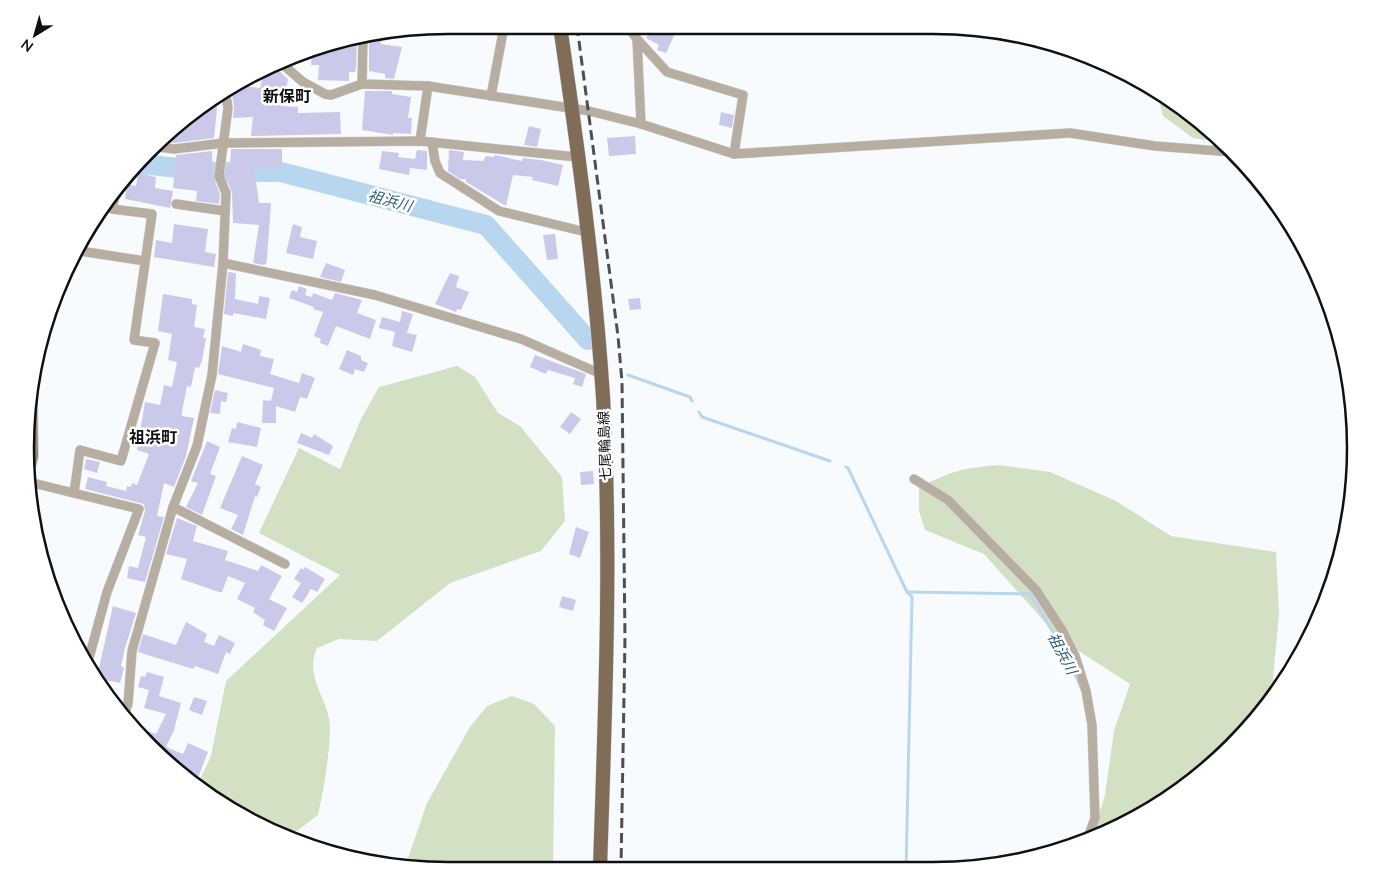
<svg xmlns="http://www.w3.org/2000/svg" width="1381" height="896" font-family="Lato,'Noto Sans JP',sans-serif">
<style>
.green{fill:#d3e0c3}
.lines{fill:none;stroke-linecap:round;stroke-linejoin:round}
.stream{stroke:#b8d7ef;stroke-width:3}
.river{stroke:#b8d7ef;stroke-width:20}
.building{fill:#cbc9ea}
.street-casing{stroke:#d2d5d8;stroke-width:10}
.secondary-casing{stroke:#d2d5d8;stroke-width:14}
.primary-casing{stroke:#d2d5d8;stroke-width:15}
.street{stroke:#b8ada1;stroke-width:9}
.secondary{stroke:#978776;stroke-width:12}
.primary{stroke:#806d58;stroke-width:14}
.rail{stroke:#4d4f52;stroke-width:3;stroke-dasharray:10 5;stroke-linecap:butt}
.labels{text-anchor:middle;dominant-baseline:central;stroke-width:5;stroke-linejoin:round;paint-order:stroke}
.street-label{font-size:14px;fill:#0e1012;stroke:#fff}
.water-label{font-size:15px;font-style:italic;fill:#2b5c7e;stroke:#fff}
.quarter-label{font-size:16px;font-weight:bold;fill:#0e1012;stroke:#fff}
.rim{fill:none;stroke:#0e1012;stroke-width:2.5}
</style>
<rect width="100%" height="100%" fill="#f7fbfe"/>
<!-- green -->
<g class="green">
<polygon points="1157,93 1212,130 1218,136 1211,141 1193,138 1163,116"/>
<path d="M457,366L475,377L498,413L520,426L562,477L565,521L541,551L450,583L377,641L339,639L317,648C303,678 331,701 330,730C329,758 324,788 318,815L297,831L278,834L198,784L211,756L226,681L340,575L259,533L299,448L340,469L361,419L379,387Z"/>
<path d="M999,465L1050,472L1116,501L1171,536L1276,552L1279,614L1273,678L1278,689C1269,702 1261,715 1251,727C1209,774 1150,816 1092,838L1105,795L1114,731L1130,684L1060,639L984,554L925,530L919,511V488C950,471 964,468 999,465Z"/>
<polygon points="512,696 534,704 555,726 553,868 405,867 427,803 470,727 487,706"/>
</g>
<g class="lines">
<!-- stream -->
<g class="stream">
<polyline points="628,375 690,397 692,401"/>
<polyline points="699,412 702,417 830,461"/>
<polyline points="846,467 848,468 907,592 912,597 906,870"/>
<polyline points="907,592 1030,594 1066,654 1081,688"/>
<polyline points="1097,836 1097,822"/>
</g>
<!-- river -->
<polyline class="river" points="141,164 216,172 281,172 486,225 588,340"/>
</g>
<!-- building -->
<g class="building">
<polygon points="651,26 678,27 666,53 657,50 659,45 646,38"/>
<polygon points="382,36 381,44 402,47 394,79 385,78 385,74 369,71 369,38"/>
<polygon points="357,40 356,69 355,72 349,72 349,81 318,80 319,65 311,65 312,48"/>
<polygon points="274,66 288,79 283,106 298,107 298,113 340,112 341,134 251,136 253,117 233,118 234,107 231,88 237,85 260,88 264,71"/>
<polygon points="365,91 392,91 392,94 411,97 408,118 412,118 411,134 393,133 393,135 362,130"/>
<polygon points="218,99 214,138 174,143 165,141 209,100"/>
<polygon points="721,112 734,115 732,128 719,125"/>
<polygon points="529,126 541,129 537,147 524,145"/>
<polygon points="635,136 636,154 609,156 607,138"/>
<polygon points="231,149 282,149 282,168 254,168 259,203 271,203 267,258 266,264 263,265 253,263 259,225 233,223 232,193 225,175 227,166 230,166"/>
<polygon points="417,150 427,151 427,170 410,168 409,175 379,169 382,151 399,153 398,157 415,159"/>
<polygon points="449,150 464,152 463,160 483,161 486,156 494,157 495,155 522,161 523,158 541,160 563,165 558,186 532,180 533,177 513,175 506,206 466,182 466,179 460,179 448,171"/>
<polygon points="212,151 213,176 220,194 219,204 196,201 197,191 173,188 176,155"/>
<polygon points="138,173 156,177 155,188 173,191 170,208 125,199 127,184 136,186"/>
<polygon points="174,224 208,229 205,252 216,254 214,267 154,257 156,240 172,243"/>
<polygon points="293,224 302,227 300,237 317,241 313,259 286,253"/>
<polygon points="555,234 558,259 547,260 543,235"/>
<polygon points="326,263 345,270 341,282 320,277"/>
<polygon points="228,272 236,273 235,299 258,304 259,296 270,298 266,319 233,313 233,316 224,314"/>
<polygon points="450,273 459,276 456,287 469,292 461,310 457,309 456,312 435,304"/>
<polygon points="299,286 307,289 305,295 312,297 313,293 332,300 335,293 362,300 357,313 376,320 370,339 336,326 328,346 320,343 321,339 314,336 323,312 313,309 314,307 289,298 292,290 297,292"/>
<polygon points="163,294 192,299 192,304 197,305 194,327 205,329 203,338 206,338 202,361 199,368 195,367 191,387 187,386 182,412 182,416 194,418 186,456 174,487 164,483 157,516 164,517 145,582 127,578 129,566 138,568 146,537 138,535 145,511 144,504 85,489 88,477 107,482 106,486 126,491 127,486 131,487 132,483 137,485 149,454 137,450 145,402 160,405 164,385 172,387 177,362 168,360 172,334 158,331"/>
<polygon points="640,298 641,309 630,310 628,299"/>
<polygon points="402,311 413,314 407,333 417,335 412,352 392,346 395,332 379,328 382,317 400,322"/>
<polygon points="243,344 261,350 260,356 274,359 270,374 299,383 302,373 315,378 307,399 300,397 295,412 276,406 276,423 262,423 263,400 271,401 274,388 218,374 222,346 241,352"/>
<polygon points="347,350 361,356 361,360 368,363 364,372 355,369 353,375 339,369"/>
<polygon points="535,355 586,374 582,387 573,384 575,378 548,370 546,374 530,367"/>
<polygon points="215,390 228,393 226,402 221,401 220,414 210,413"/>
<polygon points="571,412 581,419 570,434 560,427"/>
<polygon points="237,422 261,428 257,447 228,442 232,428 236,429"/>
<polygon points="301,433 312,438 314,434 333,446 329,455 297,443"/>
<polygon points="207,441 220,447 210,474 216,476 202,515 186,507 198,483 191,481"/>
<polygon points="242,456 263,465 255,484 261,487 257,497 255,496 243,535 231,529 238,515 220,508"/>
<polygon points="86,459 100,462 97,473 84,469"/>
<polygon points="593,471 594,484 581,485 580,472"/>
<polygon points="177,518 197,526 193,541 228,551 225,560 258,571 261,565 282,576 269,599 287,608 274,631 263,625 265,620 253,612 255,608 237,599 245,583 228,576 222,592 219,592 181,579 187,559 166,554"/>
<polygon points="576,527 589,532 580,558 569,554"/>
<polygon points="305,567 325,579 317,592 311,589 302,603 292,597 301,583 294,579 301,568 303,570"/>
<polygon points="562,596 576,600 573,611 559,607"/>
<polygon points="113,606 136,613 125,648 121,666 124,668 120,683 94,678 88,666 99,668"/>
<polygon points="186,622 207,634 204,642 214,646 219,635 235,643 230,654 226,652 218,674 195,666 193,669 138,652 143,634 176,645"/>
<polygon points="147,672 164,677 159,696 181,703 174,730 166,747 183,754 188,743 208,752 196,783 169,766 134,726 156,734 166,714 144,708 149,690 138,687 141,676 145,677"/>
<polygon points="194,697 207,701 202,715 189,710"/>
</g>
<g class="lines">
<defs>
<g id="street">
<polyline points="485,25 503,32 491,96"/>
<polyline points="627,26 637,39"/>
<polyline points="281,63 303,82 325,94 331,95 362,84 428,86 589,111 641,124 734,154 1070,133 1155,146 1232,152"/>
<polyline points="362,84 363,39"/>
<polyline points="641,124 637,39 667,72 743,95 734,154"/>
<polyline points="420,141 428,86"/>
<polyline points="432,142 435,161 440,173 499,211 586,232"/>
<polyline points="159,147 174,149 224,143 420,141 577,157"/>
<polyline points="176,204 225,211"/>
<polyline points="80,251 145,261"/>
<polyline points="223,263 375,295 521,339 601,374"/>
<polyline points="914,479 948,500 1036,590 1062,630 1075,656 1086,691 1092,725 1095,818 1087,840"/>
<polyline points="33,483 139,509 107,592 89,658 85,658"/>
<polyline points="74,493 80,450 121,461 155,343 134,340 152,214 112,209 117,187"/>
<polyline points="173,507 285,564"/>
<polyline points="124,715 128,704 132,651 173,507 197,446 212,375 223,263 226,193 219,176 228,108 225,90"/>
</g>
<polyline id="secondary" points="30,464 32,456 31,395"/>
<path id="primary" d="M560,26C578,149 595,273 603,397C612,554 605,712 600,868"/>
</defs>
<!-- street casing -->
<use href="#street" class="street-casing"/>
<!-- secondary casing -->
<use href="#secondary" class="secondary-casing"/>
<!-- primary casing -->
<use href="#primary" class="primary-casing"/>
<!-- street -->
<use href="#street" class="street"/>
<!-- secondary -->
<use href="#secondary" class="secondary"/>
<!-- primary -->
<use href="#primary" class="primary"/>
<!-- rail -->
<polyline class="rail" points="577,26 618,336 622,382 625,638 621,868"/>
</g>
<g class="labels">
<!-- street labels -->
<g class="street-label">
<text transform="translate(604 446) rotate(-92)">七尾輪島線</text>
</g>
<!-- water labels -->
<g class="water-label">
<text transform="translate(390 200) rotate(15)">祖浜川</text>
<text transform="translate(1063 653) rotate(62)">祖浜川</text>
</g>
<!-- quarter labels -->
<g class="quarter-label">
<text x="287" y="95">新保町</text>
<text x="153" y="436">祖浜町</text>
</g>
</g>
<!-- crop -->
<path d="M0 0H1381V896H0ZM448 34H933A414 414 0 0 1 1347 448V448A414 414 0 0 1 933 862H448A414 414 0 0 1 34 448V448A414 414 0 0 1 448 34Z" fill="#fff" fill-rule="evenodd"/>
<path class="rim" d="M448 34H933A414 414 0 0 1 1347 448V448A414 414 0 0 1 933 862H448A414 414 0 0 1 34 448V448A414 414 0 0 1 448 34Z"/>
<!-- north arrow -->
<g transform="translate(35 35) rotate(217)" stroke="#ffffff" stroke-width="4" paint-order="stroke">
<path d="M0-4L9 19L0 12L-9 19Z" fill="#0e1012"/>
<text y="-8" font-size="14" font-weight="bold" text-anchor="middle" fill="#0e1012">N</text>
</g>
</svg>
